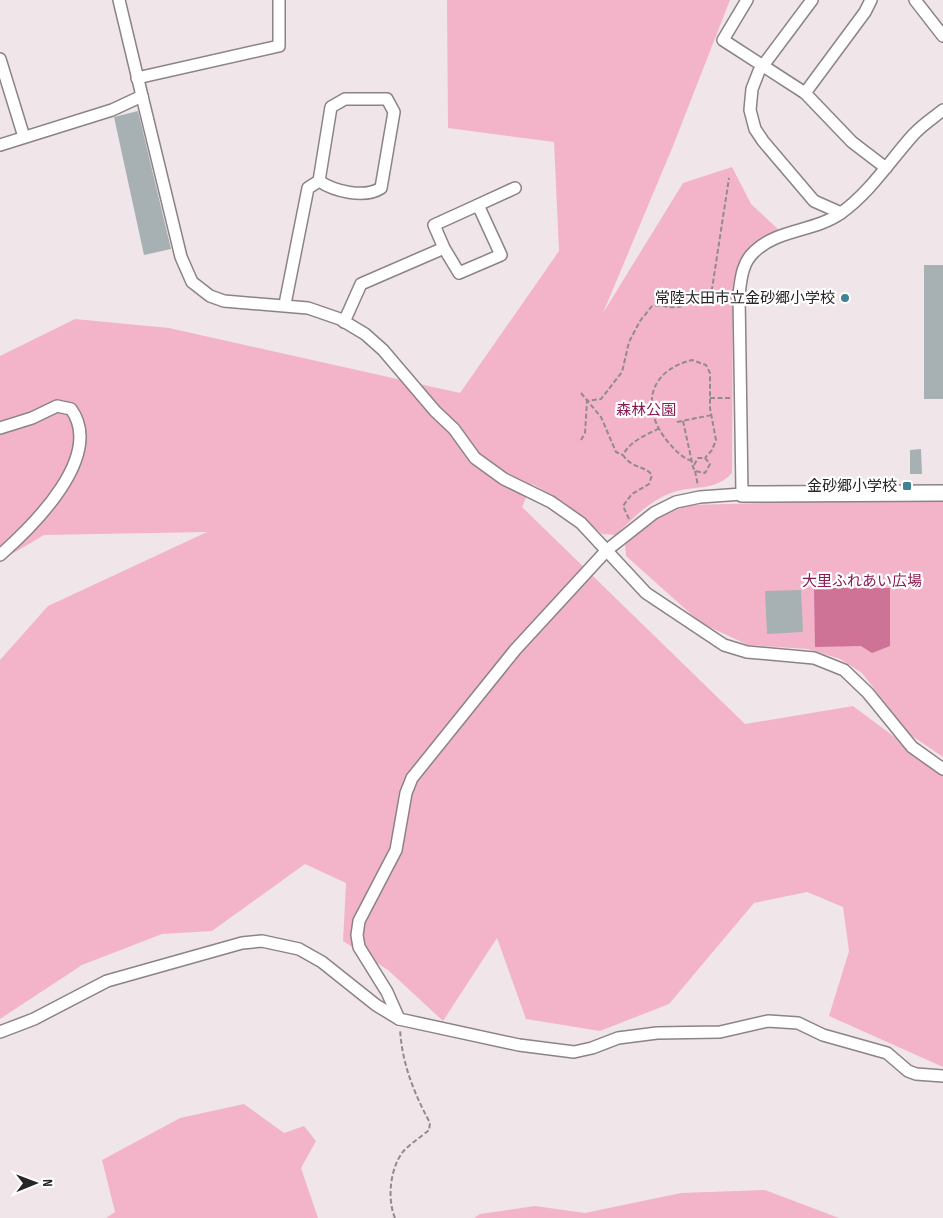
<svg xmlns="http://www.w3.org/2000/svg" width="943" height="1218" font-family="'Sofia Sans Condensed','Noto Sans JP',sans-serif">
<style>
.green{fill:#f3b4ca}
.water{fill:#ce7296}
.building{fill:#a7b0b3}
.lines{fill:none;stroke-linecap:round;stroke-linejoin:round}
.minor-casing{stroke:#8b8386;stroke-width:14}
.tertiary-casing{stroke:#8b8386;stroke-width:18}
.path{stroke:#928b8d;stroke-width:2;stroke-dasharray:5 2.5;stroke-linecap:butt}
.minor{stroke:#fff;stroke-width:11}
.tertiary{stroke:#fff;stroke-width:15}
.poi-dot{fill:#418294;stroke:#fff;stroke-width:2}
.labels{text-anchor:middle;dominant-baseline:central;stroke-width:4.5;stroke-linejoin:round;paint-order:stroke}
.poi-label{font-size:15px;fill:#282526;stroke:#fff;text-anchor:end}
.park-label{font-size:15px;fill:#891b52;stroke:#fff}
</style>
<rect width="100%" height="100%" fill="#f0e6e9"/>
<!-- green -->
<g class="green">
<path d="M447,0H730L673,146L603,313L683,183L732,167L751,204L780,231C750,245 738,256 733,289L732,473C713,493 694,484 671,493C649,501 632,519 616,535L602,534L565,503L532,484L522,507L745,724L853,706L943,773V1067L829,1016L849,951L843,907L807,892L754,903L669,1004L600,1031L526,1019L497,938L443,1021L388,970L343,941L346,883L305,864L212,931L162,934L82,965L0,1019V660L48,606L207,532L44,535L0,561V356L75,319L169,328L460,393L559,251L554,142L448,128Z"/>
<polygon points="943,498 943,757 909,734 862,673 840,659 808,649 748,645 701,623 626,556 625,545 653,520 688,505"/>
<polygon points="244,1104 284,1133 304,1126 316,1141 301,1168 318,1218 106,1218 115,1212 102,1160 180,1118"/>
<polygon points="765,1190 839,1218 474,1218 480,1214 535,1206 585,1213 681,1193"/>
</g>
<!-- water -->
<polygon class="water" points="814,588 890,588 890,646 872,653 861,646 815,647"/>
<!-- building -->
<g class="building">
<polygon points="138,111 171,249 144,255 114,117"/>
<rect x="924" y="265" width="19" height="134"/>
<polygon points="921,449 922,474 910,474 910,450"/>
<polygon points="801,590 803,632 767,634 765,591"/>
</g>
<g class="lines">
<defs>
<g id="minor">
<polyline points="747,0 723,40 805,93 852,142 886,168"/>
<polyline points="812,0 759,71 752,89 750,110 755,129 763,141 814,201 841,213"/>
<polyline points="915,0 943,36"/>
<polyline points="0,59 24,137"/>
<polyline points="137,78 279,46 279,0"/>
<polyline points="805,93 865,12 871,0"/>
<polyline points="142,96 181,257 192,282 210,296 224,301 308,308 340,319 365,334 383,350 435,411 454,429 475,458 504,479 551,502 581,523 646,593 724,645 747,652 814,658 844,670 868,693 912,747 943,769"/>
<polyline points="0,145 112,110 142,96 119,0"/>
<polyline points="478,205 515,188"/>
<path d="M285,304L308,188L319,181L331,107L345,99H387L394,112L381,188C364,199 334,191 319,181"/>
<polyline points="344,322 361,284 444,248 434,225 478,205 501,255 459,273 444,248"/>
<path d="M0,428L32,418L57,406L71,409C105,456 33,526 0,555"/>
<path d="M399,1019L387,992L359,947L357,935L359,921L396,850L406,793L412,778L515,650L607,550L654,513L676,502L700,497L742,494L739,294C741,279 742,263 754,252C777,229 814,232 841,213C870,192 889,162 913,135C922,125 933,118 943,110"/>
<polyline points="0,1032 34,1019 107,981 242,943 262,941 299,949 322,962 376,1005 399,1019 519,1045 574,1052 592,1048 618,1038 657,1033 720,1032 768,1021 798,1023 823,1035 887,1053 908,1071 916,1074 943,1076"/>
</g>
<polyline id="tertiary" points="742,494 943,493"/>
</defs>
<!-- minor casing -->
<use href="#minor" class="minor-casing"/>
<!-- tertiary casing -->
<use href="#tertiary" class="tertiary-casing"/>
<!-- path -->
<g class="path">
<polyline points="581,393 601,417 616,452 623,455"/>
<polyline points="710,398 731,398"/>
<polyline points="683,421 693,467 695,471 705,473 710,464 705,458 698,458 693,467"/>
<polyline points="677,422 712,415"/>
<path d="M581,440L585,433L587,401L601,399L622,372L629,342L640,321L652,306C661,304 667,308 676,307C687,307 702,295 712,289L729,178"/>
<path d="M692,461C682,458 675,450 668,442C640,408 648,371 692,360L706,365L710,373V408L716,440L712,450L705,458"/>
<polyline points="695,471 698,486"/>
<path d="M629,519L623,506L632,494L649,484L652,475C644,465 632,469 623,455C630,441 646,435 660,428"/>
<path d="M395,1218C387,1199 390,1170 402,1153C408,1145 421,1137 429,1130L430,1123C414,1093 402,1064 400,1029"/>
</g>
<!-- minor -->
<use href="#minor" class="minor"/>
<!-- tertiary -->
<use href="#tertiary" class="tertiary"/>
</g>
<!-- markers -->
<g class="poi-dot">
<circle cx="845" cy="298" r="5"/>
<rect x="902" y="481" width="10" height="10" rx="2.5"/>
</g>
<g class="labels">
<!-- poi labels -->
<g class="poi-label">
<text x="835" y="298">常陸太田市立金砂郷小学校</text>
<text x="897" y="486">金砂郷小学校</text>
</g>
<!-- park labels -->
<g class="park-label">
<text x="646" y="410">森林公園</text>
<text x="862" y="581">大里ふれあい広場</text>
</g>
</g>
<!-- north arrow -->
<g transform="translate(35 1183) rotate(89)" stroke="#ffffff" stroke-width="4" paint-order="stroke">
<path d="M0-4L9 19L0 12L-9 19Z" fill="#282526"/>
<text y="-8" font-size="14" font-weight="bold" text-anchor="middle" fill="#282526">N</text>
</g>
</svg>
